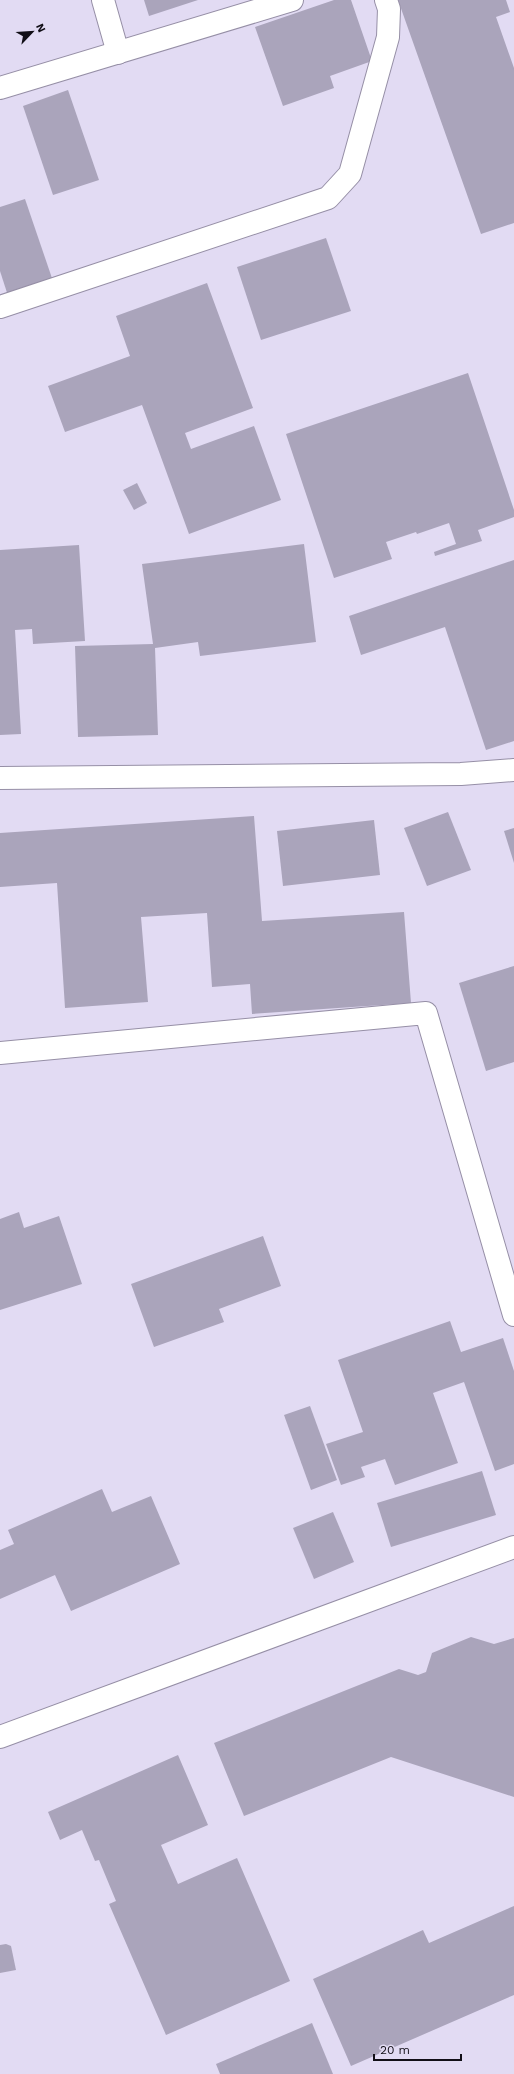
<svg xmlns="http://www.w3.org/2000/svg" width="514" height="2074" font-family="'Work Sans',sans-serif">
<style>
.building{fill:#aaa4bb}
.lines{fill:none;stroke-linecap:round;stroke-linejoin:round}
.minor-casing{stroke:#968fa6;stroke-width:24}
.minor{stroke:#fff;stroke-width:22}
</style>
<rect width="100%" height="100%" fill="#e2dbf3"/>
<!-- building -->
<g class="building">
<polygon points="144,0 198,0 149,16"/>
<polygon points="334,0 351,0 372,61 330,76 334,88 283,106 255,27"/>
<polygon points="398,0 506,0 510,12 496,17 514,68 514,223 481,234"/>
<polygon points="68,90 99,180 53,195 23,106"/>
<polygon points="25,199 55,287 10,302 0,271 0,207"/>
<polygon points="326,238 351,311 261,340 237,267"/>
<polygon points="207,283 253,408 185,433 191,449 254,426 281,500 189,534 142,405 65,432 48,386 130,356 116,316"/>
<polygon points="468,373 514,510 514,517 478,530 482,541 435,556 434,552 456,544 449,523 417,534 416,532 386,542 392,559 334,578 286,434"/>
<polygon points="137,483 147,503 134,510 123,490"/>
<polygon points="304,544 316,642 200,656 198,642 155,648 158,735 78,737 75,646 153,644 142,564"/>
<polygon points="79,545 85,641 33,644 32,629 15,630 21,734 0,735 0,550"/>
<polygon points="514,560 514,741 486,750 445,627 361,655 349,616"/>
<polygon points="448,812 471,870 427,886 404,828"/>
<polygon points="254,816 262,921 404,912 411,1003 252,1014 250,984 212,987 207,913 141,917 148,1002 65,1008 57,883 0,887 0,833"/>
<polygon points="374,820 380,875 283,886 277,831"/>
<polygon points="514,828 514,863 504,831"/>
<polygon points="514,966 514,1062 486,1071 459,983"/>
<polygon points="19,1212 24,1228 59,1216 82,1284 0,1310 0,1219"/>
<polygon points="263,1236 281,1286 219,1309 224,1322 154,1347 131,1284"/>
<polygon points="450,1321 461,1352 503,1338 514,1371 514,1464 495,1471 464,1382 433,1393 458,1463 395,1485 385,1459 361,1467 365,1477 341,1485 326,1444 363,1432 338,1360"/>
<polygon points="310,1406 337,1480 311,1490 284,1415"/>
<polygon points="482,1471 496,1515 391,1547 377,1503"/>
<polygon points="102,1489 112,1512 151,1496 180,1564 71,1611 55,1575 0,1599 0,1550 14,1544 8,1530"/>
<polygon points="333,1512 354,1562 314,1579 293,1528"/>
<polygon points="471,1637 494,1644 514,1638 514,1797 391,1757 244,1816 214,1743 399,1669 418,1675 426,1672 432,1653"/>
<polygon points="178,1755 208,1825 161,1845 178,1884 237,1858 290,1981 166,2035 109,1904 116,1901 99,1860 95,1861 82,1830 60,1840 48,1812"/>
<polygon points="514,1906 514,1995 351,2066 313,1979 423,1930 429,1943"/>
<polygon points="6,1944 11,1946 16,1970 0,1973 0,1945"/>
<polygon points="312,2023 333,2074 220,2074 216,2064"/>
</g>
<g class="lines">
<defs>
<g id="minor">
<polyline points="103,0 118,53"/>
<polyline points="0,88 292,0"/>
<polyline points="0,307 328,198 350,174 388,37 389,9 386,0"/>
<polyline points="0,778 461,774 514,770"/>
<polyline points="0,1053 426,1013 514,1315"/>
<polyline points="0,1737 514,1547"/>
</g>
</defs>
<!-- minor casing -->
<use href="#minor" class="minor-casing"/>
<!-- minor -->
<use href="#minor" class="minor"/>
</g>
<!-- north arrow -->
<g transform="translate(32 32) rotate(65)" stroke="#e2dbf3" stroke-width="3" paint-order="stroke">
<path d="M0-3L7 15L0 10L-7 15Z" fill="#110e16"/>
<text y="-6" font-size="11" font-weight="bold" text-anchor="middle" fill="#110e16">N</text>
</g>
<!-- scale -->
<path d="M374 2054v6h87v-6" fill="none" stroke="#110e16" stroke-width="2"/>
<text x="380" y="2054" font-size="12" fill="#110e16" stroke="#e2dbf3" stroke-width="3" paint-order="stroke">20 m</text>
</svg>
